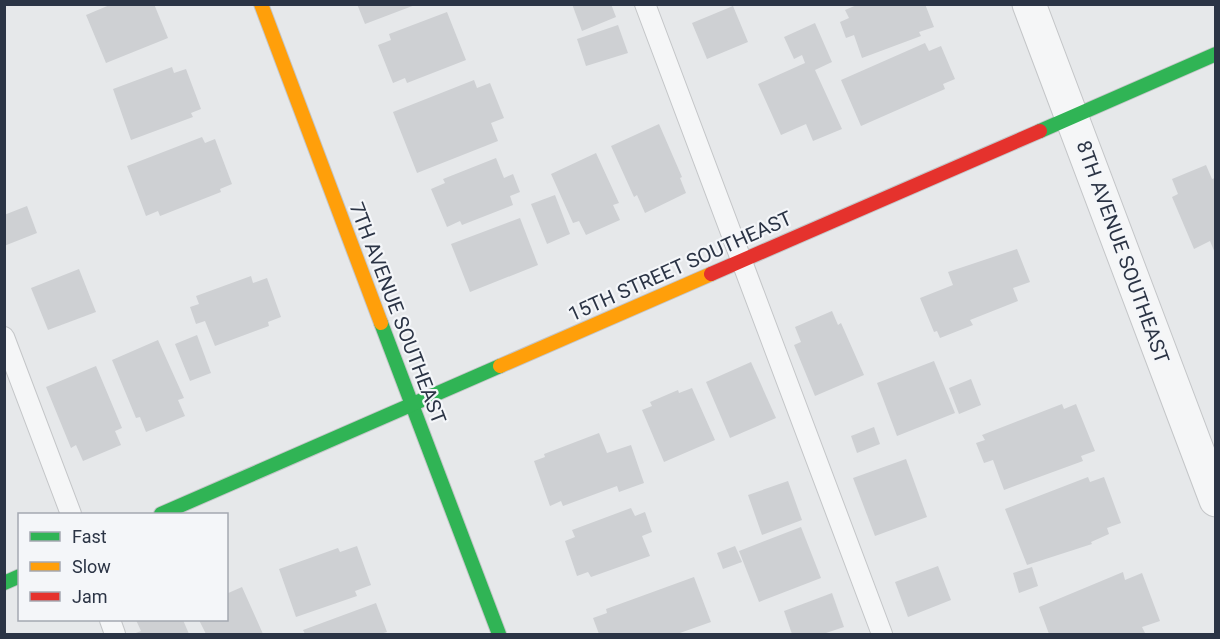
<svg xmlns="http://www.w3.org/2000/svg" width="1220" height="639" font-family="Roboto,sans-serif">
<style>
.building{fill:#ced0d3}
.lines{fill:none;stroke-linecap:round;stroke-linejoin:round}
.lane-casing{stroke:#c4c6c8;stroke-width:22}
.street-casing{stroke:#c4c6c8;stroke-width:35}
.fast-casing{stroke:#c4c6c8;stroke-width:16}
.slow-casing{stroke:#c4c6c8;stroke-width:16}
.jam-casing{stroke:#c4c6c8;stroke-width:16}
.lane{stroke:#f5f6f7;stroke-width:20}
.street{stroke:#f5f6f7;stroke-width:33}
.fast{stroke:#30b455;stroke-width:14}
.slow{stroke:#ff9f0a;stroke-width:14}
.jam{stroke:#e5322d;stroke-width:14}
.labels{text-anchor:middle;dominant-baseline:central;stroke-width:4.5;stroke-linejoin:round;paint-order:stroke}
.street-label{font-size:20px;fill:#2b3445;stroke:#f4f6f9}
</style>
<rect width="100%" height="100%" fill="#e6e8ea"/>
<!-- building -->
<g class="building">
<polygon points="112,4 154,4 168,38 106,63 86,15"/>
<polygon points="357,4 415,4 415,5 365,24"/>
<polygon points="572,4 611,4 616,17 582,31"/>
<polygon points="859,4 925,4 934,27 919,32 921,36 862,58 854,35 846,38 840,22 849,18 845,10"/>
<polygon points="733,6 748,42 707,59 692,23"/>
<polygon points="447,12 466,60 407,83 405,78 393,83 378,45 391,40 389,34"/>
<polygon points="815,23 832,62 815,70 842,129 813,141 806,124 781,135 758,84 805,63 802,55 794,59 784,37"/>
<polygon points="618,25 628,53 586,66 577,39"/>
<polygon points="925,43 929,51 941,46 955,79 943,84 945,89 861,126 841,80"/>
<polygon points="172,67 174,73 186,69 201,109 191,113 193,117 131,140 113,89"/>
<polygon points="474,80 477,88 490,83 504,118 491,123 498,141 417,173 393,112"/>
<polygon points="659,124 682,177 680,178 686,193 645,213 637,195 634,197 611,146"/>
<polygon points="202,137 205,143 215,139 232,184 220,189 221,192 160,216 158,211 146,216 127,166"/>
<polygon points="596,153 619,203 613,205 620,220 586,235 579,221 573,223 551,174"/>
<polygon points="496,158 504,178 513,174 520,192 510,196 513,205 462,225 460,221 447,227 431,189 445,183 443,179"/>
<polygon points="1206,165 1212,179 1215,178 1215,253 1210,241 1194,249 1172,197 1178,194 1172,179"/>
<polygon points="555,195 570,234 547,244 531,204"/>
<polygon points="27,206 37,233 4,246 4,215"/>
<polygon points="520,218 538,265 470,292 451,244"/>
<polygon points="1017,249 1030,282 1013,288 1018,301 970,320 973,325 940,338 937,331 934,332 920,298 953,285 948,272"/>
<polygon points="79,269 96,312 48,330 31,288"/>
<polygon points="251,276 253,283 267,278 281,317 268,322 269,326 215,346 205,321 196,324 190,307 199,304 196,296"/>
<polygon points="832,311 838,325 841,323 864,375 815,396 794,345 801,342 795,327"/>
<polygon points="197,335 211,373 190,381 175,344"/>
<polygon points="158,340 184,398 178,400 185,416 146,432 140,417 136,418 112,360"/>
<polygon points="934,361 955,413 897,436 877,383"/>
<polygon points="751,362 776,418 730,438 706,382"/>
<polygon points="96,366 122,428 115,431 121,445 83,461 76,445 71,448 46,387"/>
<polygon points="971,379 981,405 959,414 949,388"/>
<polygon points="692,388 715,440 664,462 642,410 652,406 650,402 678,390 679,393"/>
<polygon points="1062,404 1064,409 1076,404 1095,451 1081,456 1083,461 1004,490 993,460 984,463 976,443 985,440 982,435"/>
<polygon points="874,427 880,444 857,453 851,436"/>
<polygon points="599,433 607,453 631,445 644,483 619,492 617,486 563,506 561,501 550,506 534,461 545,457 544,454"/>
<polygon points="906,459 927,517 875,536 853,478"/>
<polygon points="1088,477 1090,482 1104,477 1121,523 1107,528 1109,534 1091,542 1092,544 1027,565 1005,509"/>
<polygon points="788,481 802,520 762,535 748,495"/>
<polygon points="631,508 635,516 645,512 652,532 642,536 650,556 591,577 588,572 577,576 565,541 575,537 572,530"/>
<polygon points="801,527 821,578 759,602 739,551"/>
<polygon points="357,546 371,585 355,591 357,596 296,617 279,569 338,548 340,552"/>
<polygon points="735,546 742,562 723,569 717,553"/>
<polygon points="938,566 951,600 908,617 895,582"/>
<polygon points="1032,567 1038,586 1019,593 1013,573"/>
<polygon points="1123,572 1125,580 1142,573 1160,621 1142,627 1145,633 1140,634 1049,634 1039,607"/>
<polygon points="694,577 711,622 677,634 599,634 593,618 607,613 606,609"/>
<polygon points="242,587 263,634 206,634 199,620 226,620 226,594"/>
<polygon points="832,593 844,627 823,634 792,634 784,611"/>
<polygon points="376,603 387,632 380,634 305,634 303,630"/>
<polygon points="136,620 183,620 189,634 133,634 141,631"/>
</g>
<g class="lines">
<defs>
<g id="lane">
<polyline points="645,4 882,634"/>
<polyline points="4,337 71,514"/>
<polyline points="110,620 115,634"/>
</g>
<polyline id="street" points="1029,4 1216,500"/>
<g id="fast">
<polyline points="1040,131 1216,54"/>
<polyline points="381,323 499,634"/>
<polyline points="161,514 500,366"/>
<polyline points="4,583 20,576"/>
</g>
<g id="slow">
<polyline points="261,4 381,323"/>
<polyline points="500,366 711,274"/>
</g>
<polyline id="jam" points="711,274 1040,131"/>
</defs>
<!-- lane casing -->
<use href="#lane" class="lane-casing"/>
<!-- street casing -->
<use href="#street" class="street-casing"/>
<!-- fast casing -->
<use href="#fast" class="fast-casing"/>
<!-- slow casing -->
<use href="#slow" class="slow-casing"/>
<!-- jam casing -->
<use href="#jam" class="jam-casing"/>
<!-- lane -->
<use href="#lane" class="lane"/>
<!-- street -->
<use href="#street" class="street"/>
<!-- fast -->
<use href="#fast" class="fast"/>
<!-- slow -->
<use href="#slow" class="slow"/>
<!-- jam -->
<use href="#jam" class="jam"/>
</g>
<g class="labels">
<!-- street labels -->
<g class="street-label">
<text transform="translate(1123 252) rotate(70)">8TH AVENUE SOUTHEAST</text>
<text transform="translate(680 266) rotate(-24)">15TH STREET SOUTHEAST</text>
<text transform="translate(398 313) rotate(69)">7TH AVENUE SOUTHEAST</text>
</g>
</g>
<!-- border -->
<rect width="1220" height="639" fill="none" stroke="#2b3445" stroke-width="12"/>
<!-- legend -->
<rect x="18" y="513" width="210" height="108" fill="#f4f6f9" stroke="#a4a8b1" stroke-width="1.5"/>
<rect x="30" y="532" width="30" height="9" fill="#30b455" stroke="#a4a8b1" stroke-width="1.5"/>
<text x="72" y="543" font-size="18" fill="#2b3445">Fast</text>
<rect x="30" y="562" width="30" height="9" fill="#ff9f0a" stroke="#a4a8b1" stroke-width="1.5"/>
<text x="72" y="573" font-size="18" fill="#2b3445">Slow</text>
<rect x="30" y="592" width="30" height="9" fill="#e5322d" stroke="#a4a8b1" stroke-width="1.5"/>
<text x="72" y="603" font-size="18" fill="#2b3445">Jam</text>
</svg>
